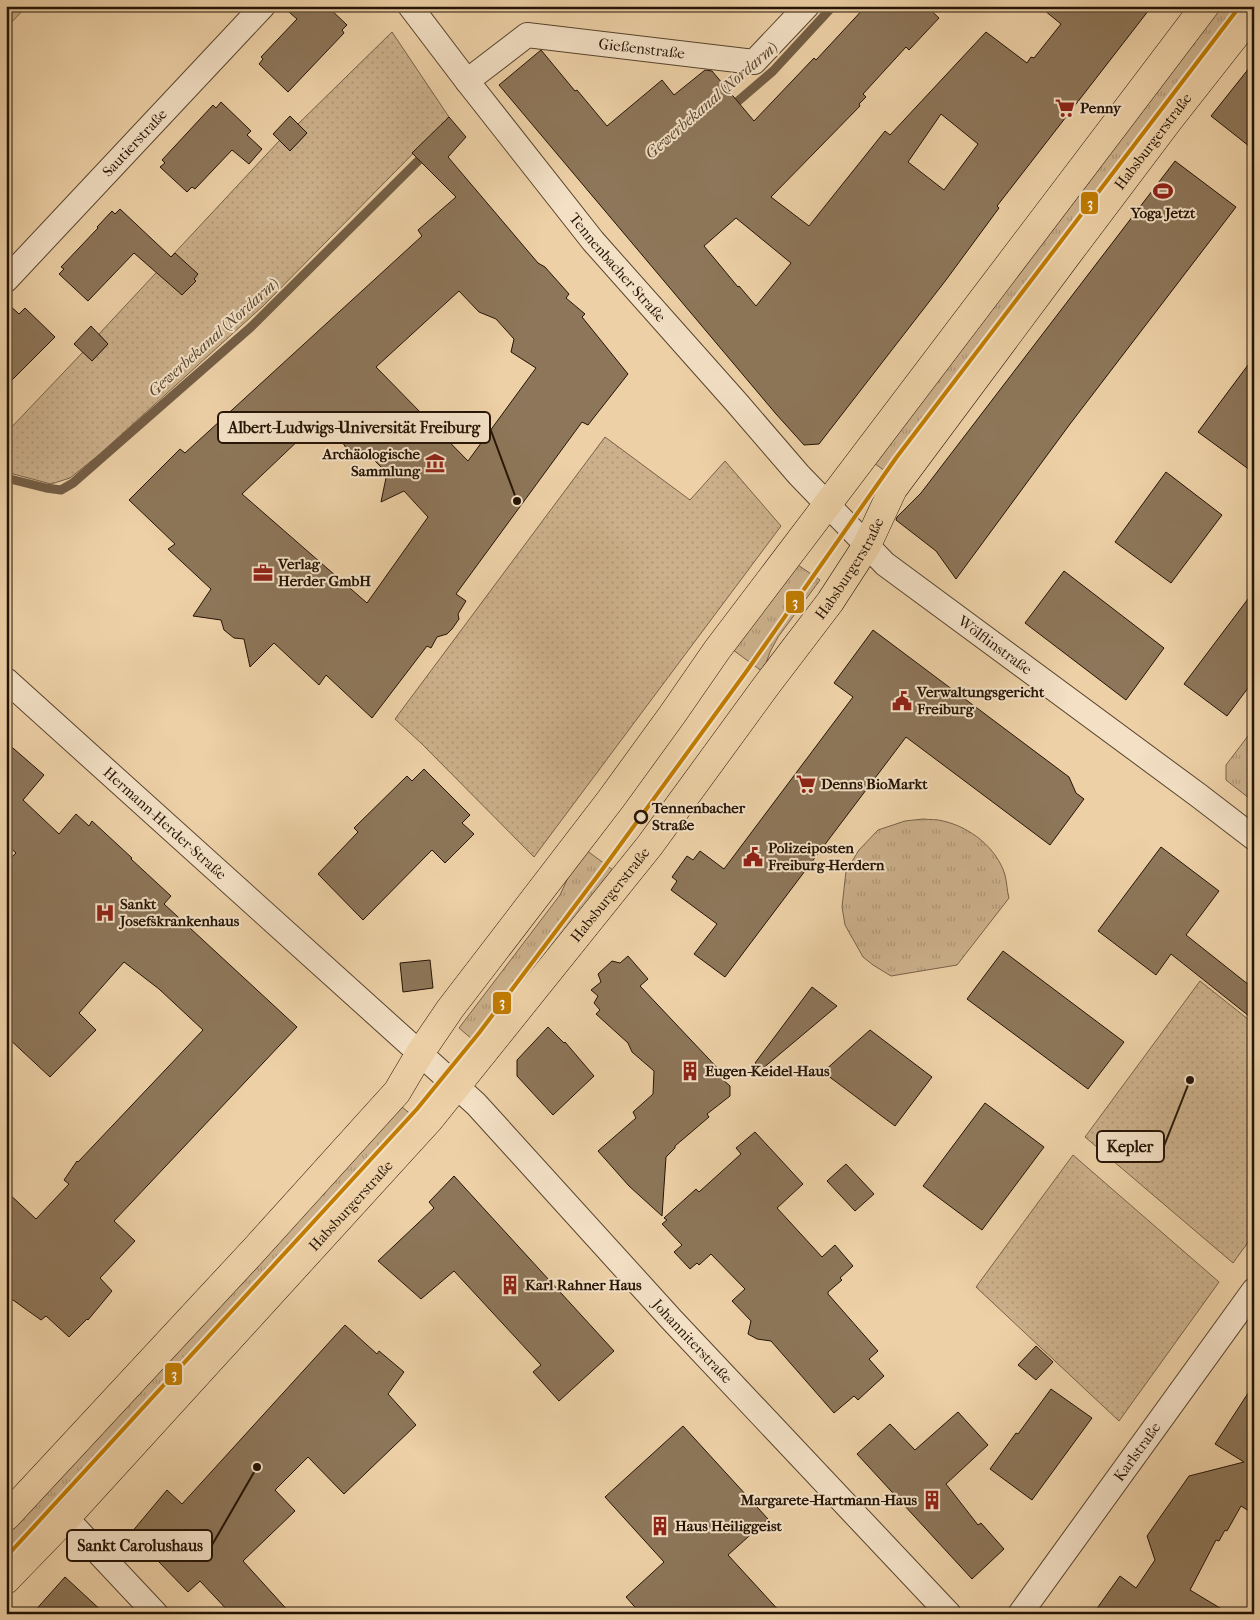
<svg xmlns="http://www.w3.org/2000/svg" width="1260" height="1620" font-family="'IM FELL French Canon',serif">
<style>
.grass{fill:url(#grass-tufts);stroke:#786248}
.park{fill:url(#park-dots);stroke:#786248}
.pitch{fill:#cbb08b;stroke:#786248}
.lines{fill:none;stroke-linecap:round;stroke-linejoin:round}
.stream{stroke:#745e45;stroke-width:9}
.building{fill:#8d7659;stroke:#251405;fill-rule:evenodd}
.street-casing{stroke:#57432d;stroke-width:26}
.primary-casing{stroke:#251405;stroke-width:29}
.street{stroke:#f3e0c5;stroke-width:24}
.primary{stroke:#edd0a6;stroke-width:28}
.tram-1-casing{stroke:#f3e0c5;stroke-width:8}
.tram-1{stroke:#c17c01;stroke-width:4}
.stop-dot{fill:#f3e0c5;stroke:#251405;stroke-width:2.5}
.labels{text-anchor:middle;dominant-baseline:central;stroke-width:4;stroke-linejoin:round;paint-order:stroke}
.street-label{font-size:15px;fill:#251405;stroke:#f3e0c5}
.poi-label{font-size:15px;font-weight:bold;fill:#251405;stroke:#f3e0c5;text-anchor:start}
.stop-label{font-size:15px;font-weight:bold;fill:#251405;stroke:#f3e0c5;text-anchor:start}
.water-label{font-size:16px;font-style:italic;fill:#5a462f;stroke:#f3e0c5}
.leader{fill:none;stroke:#251405;stroke-width:2}
.callout-dot{fill:#251405;stroke:#f3e0c5;stroke-width:2}
.callout{fill:#f3e0c5;stroke:#251405;stroke-width:2}
.callout-label{font-size:16px;text-anchor:middle;font-weight:bold;fill:#251405}
.line-badge{stroke:#f3e0c5;stroke-width:2}
.badge-label{font-size:14px;text-anchor:middle;font-weight:bold;fill:#fff}
</style>
<defs>
<pattern id="grass-tufts" width="24" height="20" patternUnits="userSpaceOnUse" patternTransform="scale(1.25)"><rect width="24" height="20" fill="#cbb08b"/><path d="M3 7l-1-3M5 7V3M7 7l1-3M15 17l-1-3M17 17v-4M19 17l1-3" fill="none" stroke="#ae9676"/></pattern>
<pattern id="park-dots" width="8" height="8" patternUnits="userSpaceOnUse" patternTransform="scale(1.25)"><rect width="8" height="8" fill="#cbb08b"/><path d="M2 2h.1M6 6h.1" fill="none" stroke="#ae9676" stroke-width="1.8" stroke-linecap="round"/></pattern>
</defs>
<rect width="100%" height="100%" fill="#edd0a6"/>
<filter id="stains"><feTurbulence type="fractalNoise" baseFrequency=".004" numOctaves="4"/><feColorMatrix values="0 0 0 0 .2 0 0 0 0 .09 0 0 0 0 .02 0 0 0 .5 -.17"/></filter>
<radialGradient id="worn" r=".72"><stop offset=".6" stop-color="#630" stop-opacity="0"/><stop offset="1" stop-color="#630" stop-opacity=".3"/></radialGradient>
<!-- grass -->
<g class="grass">
<polygon points="1215,6 1247,6 892,476 871,461"/>
<polygon points="795,563 820,580 778,637 770,652 763,672 729,647"/>
<polygon points="1254,728 1254,802 1226,780 1226,765"/>
<path d="M923,819C930,820 937,819 943,821C970,827 997,848 1005,875C1007,883 1007,891 1009,898L957,965L891,976L873,965L863,957L845,925L842,907L846,871L859,850L878,830L905,821Z"/>
<polygon points="582,847 617,873 479,1045 459,1028 560,895"/>
<polygon points="397,1103 418,1120 6,1566 6,1527"/>
</g>
<!-- park -->
<g class="park">
<polygon points="392,32 449,117 263,306 100,454 70,478 51,484 6,472 6,433 83,352 92,361 108,344 99,334 280,140 290,151 307,133 298,124"/>
<polygon points="605,437 690,500 725,461 781,526 534,857 422,744 395,719"/>
<polygon points="1200,981 1254,1024 1254,1234 1233,1263 1085,1137"/>
<polygon points="1073,1155 1219,1282 1119,1421 976,1287"/>
</g>
<!-- pitch -->
<polygon class="pitch" points="6,6 27,6 6,28"/>
<g class="lines">
<!-- stream -->
<g class="stream">
<polyline points="730,108 773,71 833,6"/>
<polyline points="6,478 46,488 61,490 73,483 251,327 419,160"/>
</g>
</g>
<!-- building -->
<g class="building">
<polygon points="282,6 327,6 347,25 342,30 344,33 288,92 259,64 263,59 261,57 297,19"/>
<path d="M866,6H926L939,18L909,50L906,47L863,94L866,97L859,104L860,106L771,197L809,226L885,131L890,135L986,32L1027,63L1031,57L1034,58L1061,24L1039,6H1152L997,206L999,208L946,280L819,444L804,445L776,414L499,85L541,50L575,91L577,90L607,126L662,80L674,95L705,70L712,71L754,121L814,58L816,60ZM941,114L978,144L944,190L908,162ZM736,218L791,263L756,306L739,286L738,287L704,246Z"/>
<polygon points="1254,62 1254,150 1211,116"/>
<polygon points="221,102 251,131 247,135 262,149 249,164 232,150 195,189 192,187 187,192 160,167 165,163 162,160 213,105 216,108"/>
<polygon points="290,116 307,133 290,151 273,134"/>
<path d="M449,117L466,137L448,157L538,263L545,267L569,294L566,298L585,314L582,317L628,374L588,425L582,422L456,594L466,601L458,614L459,619L452,629L447,634L437,637L431,648L427,646L372,718L326,675L319,685L274,643L250,667L244,639L234,638L224,630L221,620L193,616L211,589L168,549L175,544L129,500L180,449L185,453L422,236L418,230L456,197L412,153ZM459,291L479,312L496,319L514,339L511,352L536,368L468,461L376,367ZM325,415L348,451L353,455L368,454L387,473L381,502L404,491L428,517L367,603L242,494Z"/>
<polygon points="1175,161 1236,207 1070,424 956,579 936,551 896,520 897,517 921,493"/>
<polygon points="120,209 171,257 175,253 198,274 194,279 196,281 182,295 134,253 88,301 59,274 64,269 61,267 98,228 97,227 112,211 115,214"/>
<polygon points="6,302 19,314 25,308 55,337 6,386"/>
<polygon points="91,326 108,344 92,361 74,344"/>
<polygon points="1254,357 1254,473 1198,432"/>
<polygon points="1166,472 1222,515 1171,583 1115,542"/>
<polygon points="1064,571 1164,648 1126,700 1025,623"/>
<polygon points="1254,591 1254,680 1227,716 1184,684"/>
<polygon points="873,630 1069,777 1076,793 1084,799 1050,845 906,737 725,977 694,954 717,924 671,890 677,881 672,877 687,856 693,860 700,851 724,869 853,697 834,683"/>
<polygon points="6,742 44,775 23,800 59,834 76,814 89,826 92,821 132,858 131,859 171,896 164,904 297,1027 114,1221 135,1241 100,1278 112,1291 88,1320 87,1319 69,1337 46,1316 41,1320 6,1295 6,1191 36,1219 69,1184 64,1180 77,1161 78,1162 203,1030 159,989 124,962 79,1013 96,1030 50,1077 6,1036 6,863 16,853 6,844"/>
<polygon points="424,769 470,815 462,823 474,834 445,863 432,850 363,920 318,874 358,832 354,828 407,776 412,781"/>
<polygon points="1161,847 1219,891 1186,935 1254,989 1254,1020 1171,954 1156,975 1098,931"/>
<polygon points="1003,951 1124,1042 1088,1089 967,999"/>
<polygon points="628,956 648,979 640,986 724,1075 721,1078 730,1086 730,1096 707,1114 709,1117 675,1146 675,1148 666,1157 662,1216 629,1186 598,1151 636,1118 633,1112 653,1094 654,1071 632,1052 628,1043 596,1014 600,1010 594,1003 598,996 591,990 601,982 598,974 612,961 620,963"/>
<polygon points="430,960 433,988 403,992 400,963"/>
<polygon points="812,987 837,1006 762,1069 755,1063"/>
<polygon points="548,1027 564,1043 565,1042 594,1076 553,1115 517,1076 517,1060"/>
<polygon points="870,1030 932,1077 895,1126 823,1072"/>
<polygon points="985,1103 1044,1147 982,1230 923,1186"/>
<polygon points="755,1132 803,1184 777,1208 822,1257 835,1245 853,1266 840,1278 842,1280 828,1292 828,1294 878,1351 869,1359 884,1376 858,1400 854,1396 834,1413 771,1341 757,1339 748,1334 751,1321 732,1301 745,1289 711,1254 699,1265 697,1263 690,1269 674,1252 682,1245 662,1224 667,1220 664,1218 696,1189 699,1192 741,1154 736,1148"/>
<polygon points="846,1164 874,1194 855,1211 827,1181"/>
<polygon points="454,1176 614,1351 559,1401 533,1372 541,1365 454,1271 421,1299 378,1261 434,1208 429,1202"/>
<polygon points="345,1325 377,1354 379,1351 404,1372 388,1394 416,1425 344,1494 308,1457 275,1490 295,1511 243,1561 291,1614 231,1614 200,1581 188,1592 131,1533 167,1490 182,1504"/>
<polygon points="1036,1346 1053,1362 1036,1380 1018,1365"/>
<polygon points="1254,1384 1254,1514 1241,1506 1227,1531 1225,1530 1219,1541 1216,1540 1190,1590 1230,1614 1093,1614 1120,1576 1136,1588 1155,1560 1147,1536 1189,1476 1244,1462 1215,1444"/>
<polygon points="1051,1389 1092,1418 1032,1500 990,1469 1016,1433 1018,1434"/>
<polygon points="958,1412 988,1445 946,1484 978,1525 981,1523 1004,1549 972,1579 857,1454 890,1424 915,1450"/>
<polygon points="683,1426 768,1519 728,1555 782,1614 641,1614 626,1597 664,1562 605,1497"/>
<polygon points="65,1577 105,1614 32,1614"/>
</g>
<g class="lines">
<defs>
<g id="street">
<path id="s1" d="M410,6L467,81L593,241L737,403L799,475L885,564L1198,795L1254,838"/>
<path id="s2" d="M467,81L527,35L754,62L807,6"/>
<path id="s3" d="M6,280L263,6"/>
<path id="s4" d="M6,680L476,1104L672,1320L949,1614"/>
<polyline points="66,1518 156,1614"/>
<path id="s5" d="M1020,1614L1254,1290"/>
</g>
<g id="primary">
<polyline points="6,1517 255,1249 397,1092 420,1053 450,1009 611,799 672,715 717,650 1205,6"/>
<path id="s6" d="M6,1580L66,1518L430,1119L650,845L766,686L830,602L867,545L893,489L1068,254L1169,120L1254,12"/>
</g>
</defs>
<!-- street casing -->
<use href="#street" class="street-casing"/>
<!-- primary casing -->
<use href="#primary" class="primary-casing"/>
<!-- street -->
<use href="#street" class="street"/>
<!-- primary -->
<use href="#primary" class="primary"/>
<defs>
<polyline id="tram-1" points="6,1557 417,1109 479,1033 599,874 746,672 896,458 1240,6"/>
</defs>
<!-- tram-1 casing -->
<use href="#tram-1" class="tram-1-casing"/>
<!-- tram-1 -->
<use href="#tram-1" class="tram-1"/>
</g>
<!-- icons -->
<defs>
<symbol id="supermarket-bare" viewBox="-9 -9 18 18"><path d="M-6-5.5h2.5l.6 2H6L4.5 2H-2.5L-4.4-4H-6ZM-1.5 3.2a1.3 1.3 0 1 0 .1 0ZM3 3.2a1.3 1.3 0 1 0 .1 0Z" fill="#8f2418" stroke="#f3e0c5" stroke-width="2.5" paint-order="stroke"/></symbol>
<symbol id="stadium-bare" viewBox="-9 -9 18 18"><path d="M0-5a6.5 5 0 1 0 0 10a6.5 5 0 1 0 0-10ZM-3.5-1.8h7v3.6h-7Z" fill="#8f2418" stroke="#f3e0c5" stroke-width="2.5" paint-order="stroke"/></symbol>
<symbol id="museum-bare" viewBox="-9 -9 18 18"><path d="M0-6L6-3V-2H-6V-3ZM-5-1h2V3h-2ZM-1-1h2V3h-2ZM3-1h2V3H3ZM-6 4H6V6H-6Z" fill="#8f2418" stroke="#f3e0c5" stroke-width="2.5" paint-order="stroke"/></symbol>
<symbol id="office-bare" viewBox="-9 -9 18 18"><path d="M-6-3h4V-5.5h4V-3h4V5H-6ZM-1-4.5V-3h2v-1.5ZM-6 0V1H6V0Z" fill="#8f2418" stroke="#f3e0c5" stroke-width="2.5" paint-order="stroke"/></symbol>
<symbol id="civic-bare" viewBox="-9 -9 18 18"><path d="M-.6-6.5H3V-4.5H.6V-3L4-1V1h2V6H-6V1h2V-1L-.6-3ZM-1.2 2.5V6h2.4V2.5Z" fill="#8f2418" stroke="#f3e0c5" stroke-width="2.5" paint-order="stroke"/></symbol>
<symbol id="hospital-bare" viewBox="-9 -9 18 18"><path d="M-5-5h3v3.5h4V-5h3V5h-3V1.5h-4V5h-3Z" fill="#8f2418" stroke="#f3e0c5" stroke-width="2.5" paint-order="stroke"/></symbol>
<symbol id="building-bare" viewBox="-9 -9 18 18"><path d="M-4-6H4V6H1V3H-1V6H-4ZM-2.5-4.3h1.7v1.8h-1.7ZM.8-4.3h1.7v1.8H.8ZM-2.5-1h1.7V.8h-1.7ZM.8-1h1.7V.8H.8Z" fill="#8f2418" stroke="#f3e0c5" stroke-width="2.5" paint-order="stroke"/></symbol>
</defs>
<g fill-rule="evenodd">
<use href="#supermarket-bare" x="1051" y="94" width="28" height="28"/>
<use href="#stadium-bare" x="1149" y="177" width="28" height="28"/>
<use href="#museum-bare" x="421" y="449" width="28" height="28"/>
<use href="#office-bare" x="249" y="559" width="28" height="28"/>
<use href="#civic-bare" x="888" y="687" width="28" height="28"/>
<use href="#supermarket-bare" x="792" y="770" width="28" height="28"/>
<use href="#civic-bare" x="739" y="843" width="28" height="28"/>
<use href="#hospital-bare" x="91" y="899" width="28" height="28"/>
<use href="#building-bare" x="676" y="1057" width="28" height="28"/>
<use href="#building-bare" x="496" y="1271" width="28" height="28"/>
<use href="#building-bare" x="918" y="1486" width="28" height="28"/>
<use href="#building-bare" x="646" y="1512" width="28" height="28"/>
</g>
<!-- markers -->
<circle class="stop-dot" cx="641" cy="817" r="6"/>
<g class="labels">
<!-- street labels -->
<g class="street-label">
<text stroke="none"><textPath href="#s2" startOffset="191">Gießenstraße</textPath></text>
<text stroke="none"><textPath href="#s6" startOffset="1844">Habsburgerstraße</textPath></text>
<text stroke="none"><textPath href="#s3" startOffset="188">Sautierstraße</textPath></text>
<text stroke="none"><textPath href="#s1" startOffset="334">Tennenbacher Straße</textPath></text>
<text stroke="none"><textPath href="#s6" startOffset="1319">Habsburgerstraße</textPath></text>
<text stroke="none"><textPath href="#s1" startOffset="870">Wölflinstraße</textPath></text>
<text stroke="none"><textPath href="#s4" startOffset="214">Hermann-Herder-Straße</textPath></text>
<text stroke="none"><textPath href="#s6" startOffset="914">Habsburgerstraße</textPath></text>
<text stroke="none"><textPath href="#s6" startOffset="509">Habsburgerstraße</textPath></text>
<text stroke="none"><textPath href="#s4" startOffset="954">Johanniterstraße</textPath></text>
<text stroke="none"><textPath href="#s5" startOffset="200">Karlstraße</textPath></text>
</g>
<!-- poi labels -->
<g class="poi-label">
<text x="1080" y="108">Penny</text>
<text x="1163" y="213" text-anchor="middle">Yoga Jetzt</text>
<text x="420" y="454" text-anchor="end">Archäologische<tspan x="420" dy="17">Sammlung</tspan></text>
<text x="278" y="564">Verlag<tspan x="278" dy="17">Herder GmbH</tspan></text>
<text x="917" y="692">Verwaltungsgericht<tspan x="917" dy="17">Freiburg</tspan></text>
<text x="821" y="784">Denns BioMarkt</text>
<text x="768" y="848">Polizeiposten<tspan x="768" dy="17">Freiburg-Herdern</tspan></text>
<text x="120" y="904">Sankt<tspan x="120" dy="17">Josefskrankenhaus</tspan></text>
<text x="705" y="1071">Eugen-Keidel-Haus</text>
<text x="525" y="1285">Karl Rahner Haus</text>
<text x="917" y="1500" text-anchor="end">Margarete-Hartmann-Haus</text>
<text x="675" y="1526">Haus Heiliggeist</text>
</g>
<!-- stop labels -->
<g class="stop-label">
<text x="652" y="808">Tennenbacher<tspan x="652" dy="17">Straße</tspan></text>
</g>
<!-- water labels -->
<g class="water-label">
<text transform="translate(711 100) rotate(-41)">Gewerbekanal (Nordarm)</text>
<text transform="translate(213 337) rotate(-42)">Gewerbekanal (Nordarm)</text>
</g>
</g>
<!-- callouts -->
<path class="leader" d="M517 501L490 428M1190 1080L1164 1146M257 1467L212 1545"/>
<g class="callout-dot">
<circle cx="517" cy="501" r="5"/>
<circle cx="1190" cy="1080" r="5"/>
<circle cx="257" cy="1467" r="5"/>
</g>
<g class="callout">
<rect x="218" y="412" width="272" height="31" rx="5"/>
<rect x="1097" y="1131" width="67" height="31" rx="5"/>
<rect x="67" y="1530" width="145" height="31" rx="5"/>
</g>
<g class="callout-label">
<text x="354" y="433">Albert-Ludwigs-Universität Freiburg</text>
<text x="1130" y="1152">Kepler</text>
<text x="140" y="1551">Sankt Carolushaus</text>
</g>
<g class="line-badge">
<rect x="1080" y="191" width="19" height="24" rx="5" fill="#c17c01"/>
<rect x="785" y="590" width="20" height="24" rx="5" fill="#c17c01"/>
<rect x="492" y="991" width="20" height="24" rx="5" fill="#c17c01"/>
<rect x="164" y="1362" width="19" height="24" rx="5" fill="#c17c01"/>
</g>
<g class="badge-label">
<text x="1090" y="208">3</text>
<text x="795" y="607">3</text>
<text x="502" y="1007">3</text>
<text x="174" y="1379">3</text>
</g>
<!-- margin -->
<rect width="1260" height="1620" fill="none" stroke="#edd0a6" stroke-width="25"/>
<rect x="8" y="8" width="1245" height="1605" fill="none" stroke="#251405" stroke-width="2.5"/>
<rect x="12" y="12" width="1235" height="1595" fill="none" stroke="#251405"/>
<rect width="100%" height="100%" filter="url(#stains)"/>
<rect width="100%" height="100%" fill="url(#worn)"/>
</svg>
